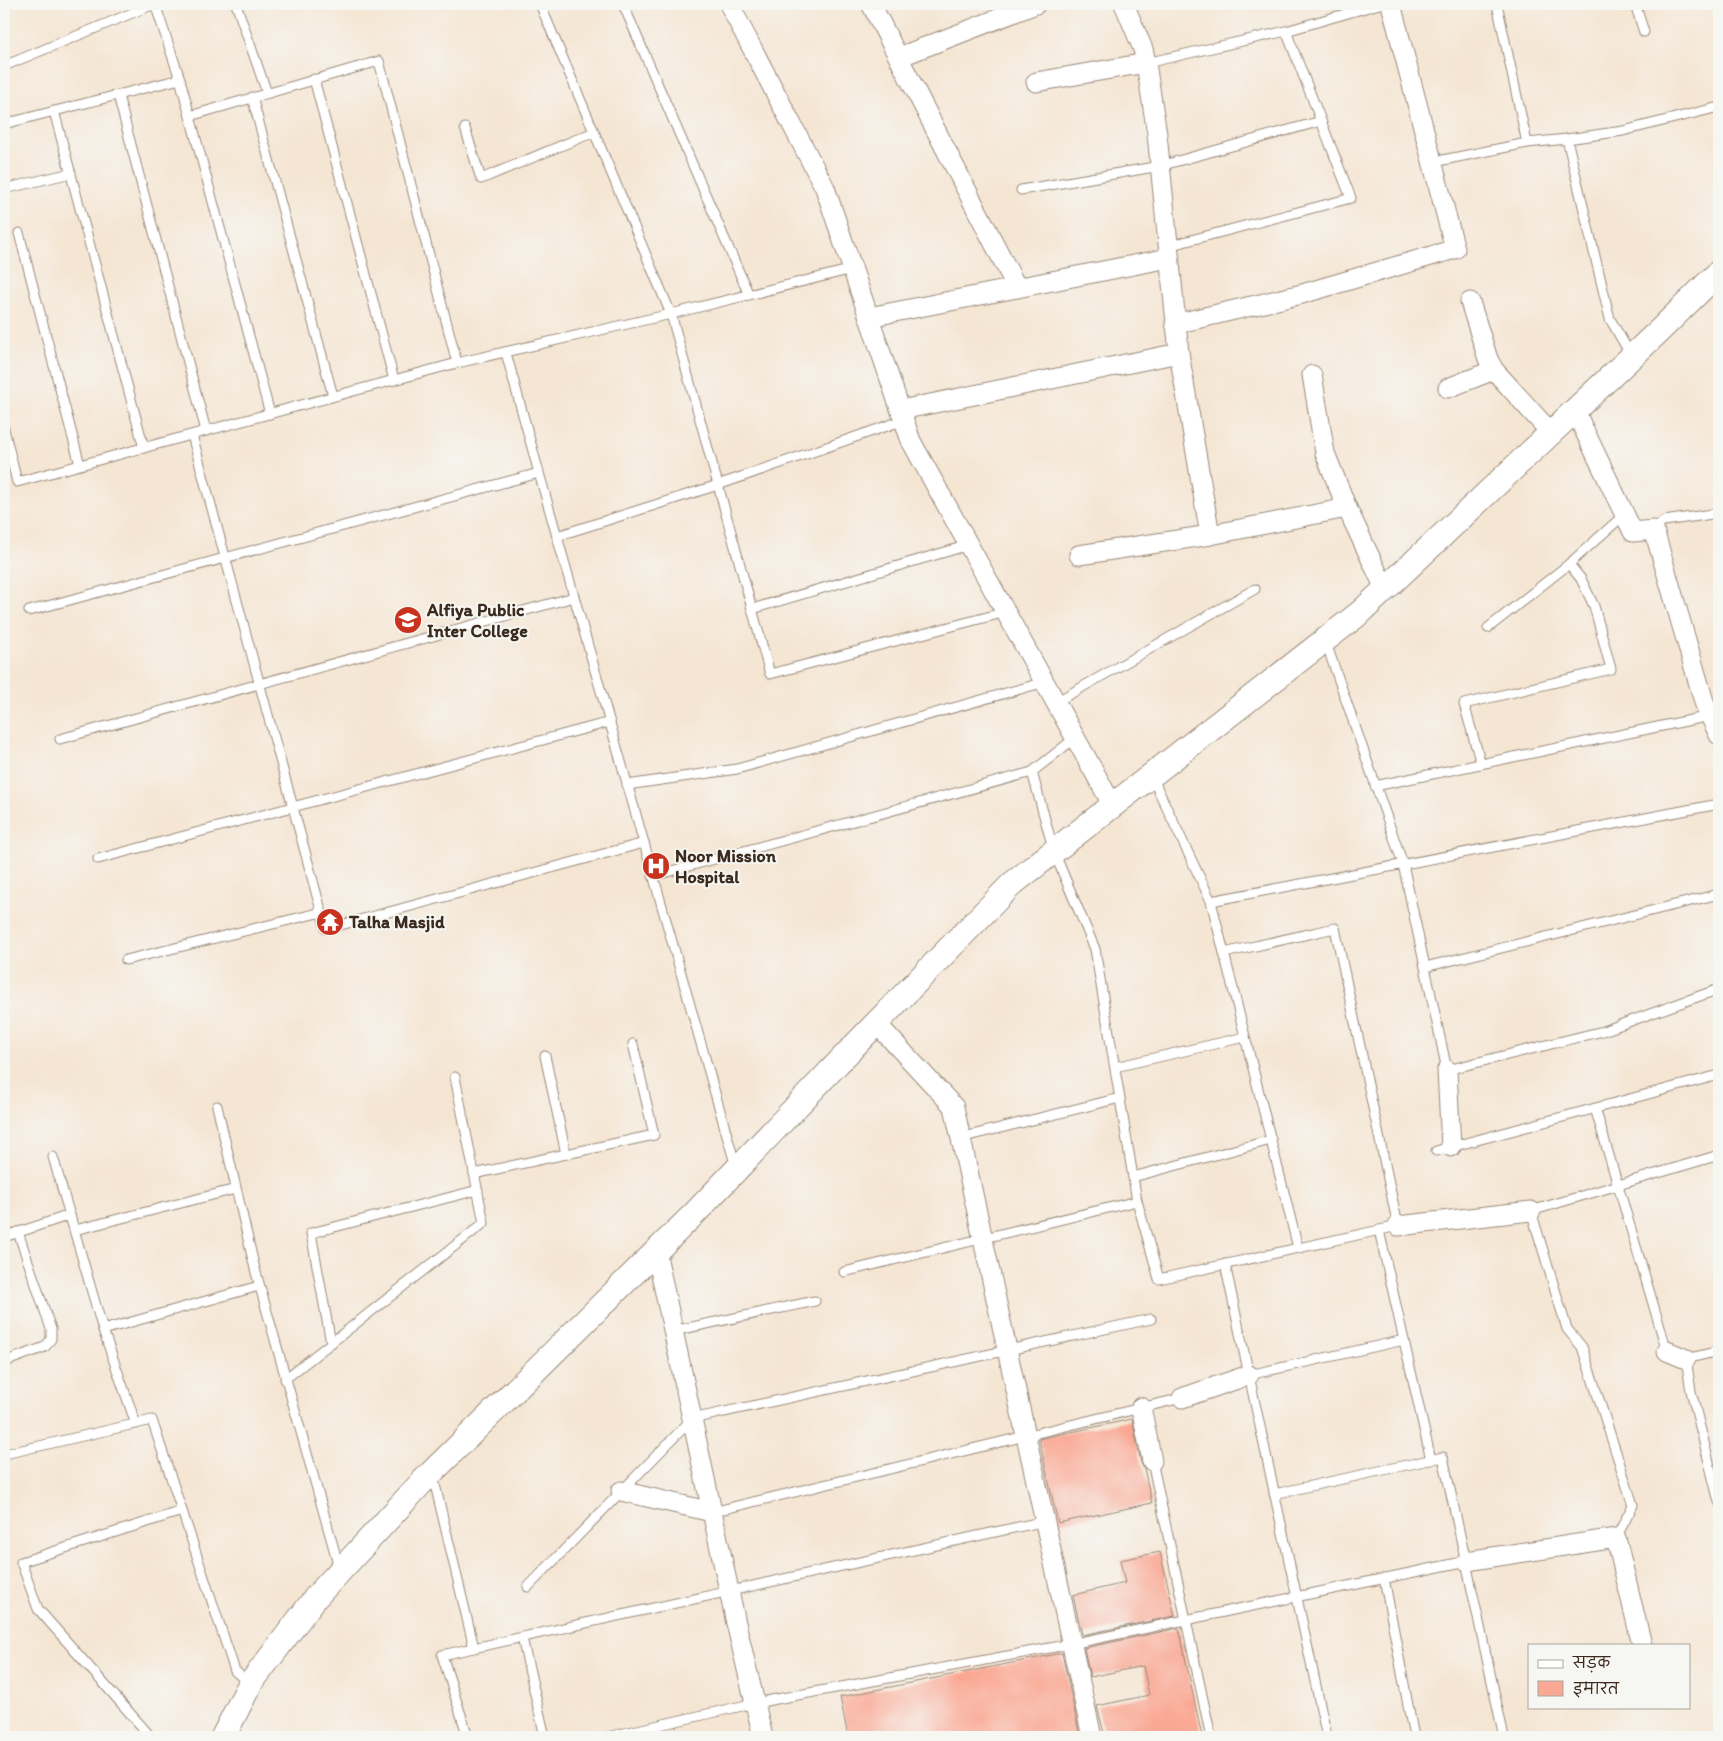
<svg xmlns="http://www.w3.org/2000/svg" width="1723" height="1741" font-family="Itim,'Playpen Sans Deva',sans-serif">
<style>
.building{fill:#faa793}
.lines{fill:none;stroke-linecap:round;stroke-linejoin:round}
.service-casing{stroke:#988879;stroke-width:11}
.minor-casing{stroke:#988879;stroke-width:21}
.tertiary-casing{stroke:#988879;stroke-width:26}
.service{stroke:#fff;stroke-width:9}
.minor{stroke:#fff;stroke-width:19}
.tertiary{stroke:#fff;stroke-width:24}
.labels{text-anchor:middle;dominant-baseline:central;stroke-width:4;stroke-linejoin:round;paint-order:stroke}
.poi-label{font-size:18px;font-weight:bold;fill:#3b2a1e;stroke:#f6f6f2;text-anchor:start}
</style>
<rect width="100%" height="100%" fill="#f6f6f2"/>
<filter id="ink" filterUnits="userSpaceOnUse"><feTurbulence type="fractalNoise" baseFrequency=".02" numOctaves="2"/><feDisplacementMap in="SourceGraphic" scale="10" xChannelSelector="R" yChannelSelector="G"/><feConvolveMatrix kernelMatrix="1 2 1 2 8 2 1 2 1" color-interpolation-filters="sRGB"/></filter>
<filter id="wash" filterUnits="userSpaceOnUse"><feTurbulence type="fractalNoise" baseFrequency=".0096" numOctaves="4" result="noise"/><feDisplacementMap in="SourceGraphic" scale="20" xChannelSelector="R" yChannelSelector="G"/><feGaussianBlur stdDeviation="1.12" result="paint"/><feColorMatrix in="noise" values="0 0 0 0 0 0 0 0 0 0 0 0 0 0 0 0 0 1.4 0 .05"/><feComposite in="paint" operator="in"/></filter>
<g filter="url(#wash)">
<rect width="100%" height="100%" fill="#f5e6d4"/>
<g id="blocks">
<!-- building -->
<g class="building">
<polygon points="1132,1419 1141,1463 1144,1469 1152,1503 1058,1523 1039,1439"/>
<polygon points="1160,1552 1175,1616 1082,1635 1073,1595 1125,1583 1120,1560"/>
<polygon points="1179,1628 1202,1737 1105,1737 1097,1706 1149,1695 1143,1666 1090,1677 1084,1648"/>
<polygon points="1062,1653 1080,1737 882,1737 882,1734 865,1737 848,1737 840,1697"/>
</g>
</g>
</g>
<g filter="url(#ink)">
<use href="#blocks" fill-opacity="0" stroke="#988879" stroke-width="1"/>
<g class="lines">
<defs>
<g id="service">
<polyline points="155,4 180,79 270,414"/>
<polyline points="236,4 267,93"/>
<polyline points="540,4 671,314 770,674 1006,612"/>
<polyline points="623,4 749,295"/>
<polyline points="1497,4 1527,143 1567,139 1610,319 1632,357"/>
<polyline points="1635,4 1644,32"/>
<polyline points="1146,63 1286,31 1379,4"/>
<polyline points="4,66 154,4"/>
<polyline points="314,79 394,380"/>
<polyline points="118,95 206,431"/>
<polyline points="252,97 333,396"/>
<polyline points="54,111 144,448"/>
<polyline points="190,116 379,61 457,363"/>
<polyline points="4,124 180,79"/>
<polyline points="465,128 481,179 594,132"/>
<polyline points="1567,139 1623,131 1719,107"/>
<polyline points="1433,162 1527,143"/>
<polyline points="4,189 71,173"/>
<polyline points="1021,190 1160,166 1321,121"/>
<polyline points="19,233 80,465"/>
<polyline points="1168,246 1351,198 1286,31"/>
<polyline points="506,353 539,473"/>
<polyline points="4,429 17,482 457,363 671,314 853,269"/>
<polyline points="192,435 326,929 644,843"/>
<polyline points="1654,530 1664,521 1719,513"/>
<polyline points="557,536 718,485 904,420"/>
<polyline points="752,609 969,545"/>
<polyline points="29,611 539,473 736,1167"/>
<polyline points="1488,628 1569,564 1625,514"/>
<polyline points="1326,643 1403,864 1447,1070 1603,1031 1719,989"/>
<polyline points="1056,702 1255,589"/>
<polyline points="60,739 574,597"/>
<polyline points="1481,764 1464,704 1611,669 1594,606 1581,579 1569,564"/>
<polyline points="1032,772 1075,738"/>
<polyline points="1152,777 1211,901 1298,1248"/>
<polyline points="627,785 737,769 1045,682"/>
<polyline points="1375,786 1710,716"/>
<polyline points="98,859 610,722"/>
<polyline points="653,876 1032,772 1054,852 1095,949 1137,1201 1159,1279 1398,1226 1335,928 1224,953"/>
<polyline points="1211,901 1719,804"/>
<polyline points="126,960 322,912"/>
<polyline points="1425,967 1719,894"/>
<polyline points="545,1056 566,1154"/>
<polyline points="1115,1067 1245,1037"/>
<polyline points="217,1106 255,1269 339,1567"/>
<polyline points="1595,1108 1667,1351"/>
<polyline points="960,1138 1120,1098"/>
<polyline points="1436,1151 1719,1075"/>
<polyline points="53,1157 103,1330 259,1286"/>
<polyline points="474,1174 654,1135 633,1044"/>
<polyline points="1133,1177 1271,1140"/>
<polyline points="75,1230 236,1189"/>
<polyline points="1379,1230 1431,1460"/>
<polyline points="4,1237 70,1215"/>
<polyline points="1225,1264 1327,1737"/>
<polyline points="844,1272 1137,1201"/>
<polyline points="103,1330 136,1424"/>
<polyline points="673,1331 815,1301"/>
<polyline points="331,1343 311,1233 478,1190"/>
<polyline points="1719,1351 1686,1359 1691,1391 1719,1502"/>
<polyline points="4,1362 45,1347 51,1339 51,1329 18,1232"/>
<polyline points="1249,1375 1404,1340"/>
<polyline points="285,1379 484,1223 455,1077"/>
<polyline points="9,1453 152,1420 235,1671 250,1684"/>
<polyline points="1152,1461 1211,1737"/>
<polyline points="433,1476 474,1648"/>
<polyline points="1274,1494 1443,1457 1504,1737"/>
<polyline points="712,1512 1182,1398"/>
<polyline points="1616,1538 1633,1505 1582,1347 1567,1329 1531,1211 1719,1155"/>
<polyline points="1384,1578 1414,1737"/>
<polyline points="528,1587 692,1419 1151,1319"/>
<polyline points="522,1638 545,1737"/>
<polyline points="151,1737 38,1609 21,1562 182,1511"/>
<polyline points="468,1737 442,1655 1045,1521"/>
<polyline points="607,1737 755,1703 1071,1644 1467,1561"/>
</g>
<g id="minor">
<polyline points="729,4 825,188 911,441 1113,806"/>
<polyline points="871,4 1017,288"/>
<polyline points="1124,4 1143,49 1146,63 1157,134 1179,353 1210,535"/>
<polyline points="899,57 1036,4"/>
<polyline points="1036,82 1146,63"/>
<polyline points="1470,302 1488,359 1494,370 1551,433"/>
<polyline points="869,317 1169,258"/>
<polyline points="1175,324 1302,294 1455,249 1391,4"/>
<polyline points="1312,375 1325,453 1347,508"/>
<polyline points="1448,388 1494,370"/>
<polyline points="901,410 1179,353"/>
<polyline points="1575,411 1633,532 1654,530 1705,705 1719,735"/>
<polyline points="1079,555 1210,535 1347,508 1385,589"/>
<polyline points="876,1023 954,1107 1092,1737"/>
<polyline points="1447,1070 1451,1147"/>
<polyline points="1398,1226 1531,1211"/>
<polyline points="656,1251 736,1623 763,1737"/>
<polyline points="1667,1351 1686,1359"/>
<polyline points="1182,1398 1249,1375"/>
<polyline points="1141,1407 1152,1461"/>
<polyline points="621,1491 712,1512"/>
<polyline points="1467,1561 1616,1538 1642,1645"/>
</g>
<polyline id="tertiary" points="223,1737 250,1684 316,1597 424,1480 696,1212 857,1043 1012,884 1361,612 1659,331 1719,272"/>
</defs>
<!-- service casing -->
<use href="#service" class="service-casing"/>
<!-- minor casing -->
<use href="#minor" class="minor-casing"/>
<!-- tertiary casing -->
<use href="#tertiary" class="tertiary-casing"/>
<!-- service -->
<use href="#service" class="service"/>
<!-- minor -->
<use href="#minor" class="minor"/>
<!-- tertiary -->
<use href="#tertiary" class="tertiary"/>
</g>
</g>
<!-- icons -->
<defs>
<symbol id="school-disc" viewBox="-11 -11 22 22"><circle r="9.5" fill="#c8321e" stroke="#f6f6f2"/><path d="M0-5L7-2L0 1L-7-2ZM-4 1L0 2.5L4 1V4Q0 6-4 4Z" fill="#fff"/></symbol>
<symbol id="hospital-disc" viewBox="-11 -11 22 22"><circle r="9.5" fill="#c8321e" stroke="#f6f6f2"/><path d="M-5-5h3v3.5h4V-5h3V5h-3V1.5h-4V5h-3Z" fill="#fff"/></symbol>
<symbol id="temple-disc" viewBox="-11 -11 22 22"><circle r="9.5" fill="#c8321e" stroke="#f6f6f2"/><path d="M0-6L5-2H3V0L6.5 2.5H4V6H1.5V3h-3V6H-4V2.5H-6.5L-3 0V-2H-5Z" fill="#fff"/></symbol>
</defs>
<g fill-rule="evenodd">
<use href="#school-disc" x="392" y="604" width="32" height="32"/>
<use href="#hospital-disc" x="640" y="850" width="32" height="32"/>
<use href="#temple-disc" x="314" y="906" width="32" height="32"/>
</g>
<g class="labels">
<!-- poi labels -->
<g class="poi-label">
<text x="427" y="610">Alfiya Public<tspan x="427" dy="21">Inter College</tspan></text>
<text x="675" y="856">Noor Mission<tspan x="675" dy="21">Hospital</tspan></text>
<text x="349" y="922">Talha Masjid</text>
</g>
</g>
<!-- margin -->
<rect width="1723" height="1741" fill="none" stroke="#f6f6f2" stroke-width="20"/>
<!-- legend -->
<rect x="1528" y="1644" width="162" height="65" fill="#f6f6f2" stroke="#aba49d"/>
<rect x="1538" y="1660" width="25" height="8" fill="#ffffff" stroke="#aba49d"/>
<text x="1573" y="1668" font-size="15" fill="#3b2a1e">सड़क</text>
<rect x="1538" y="1681" width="25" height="15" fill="#faa793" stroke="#aba49d"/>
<text x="1573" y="1694" font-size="15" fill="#3b2a1e">इमारत</text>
</svg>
